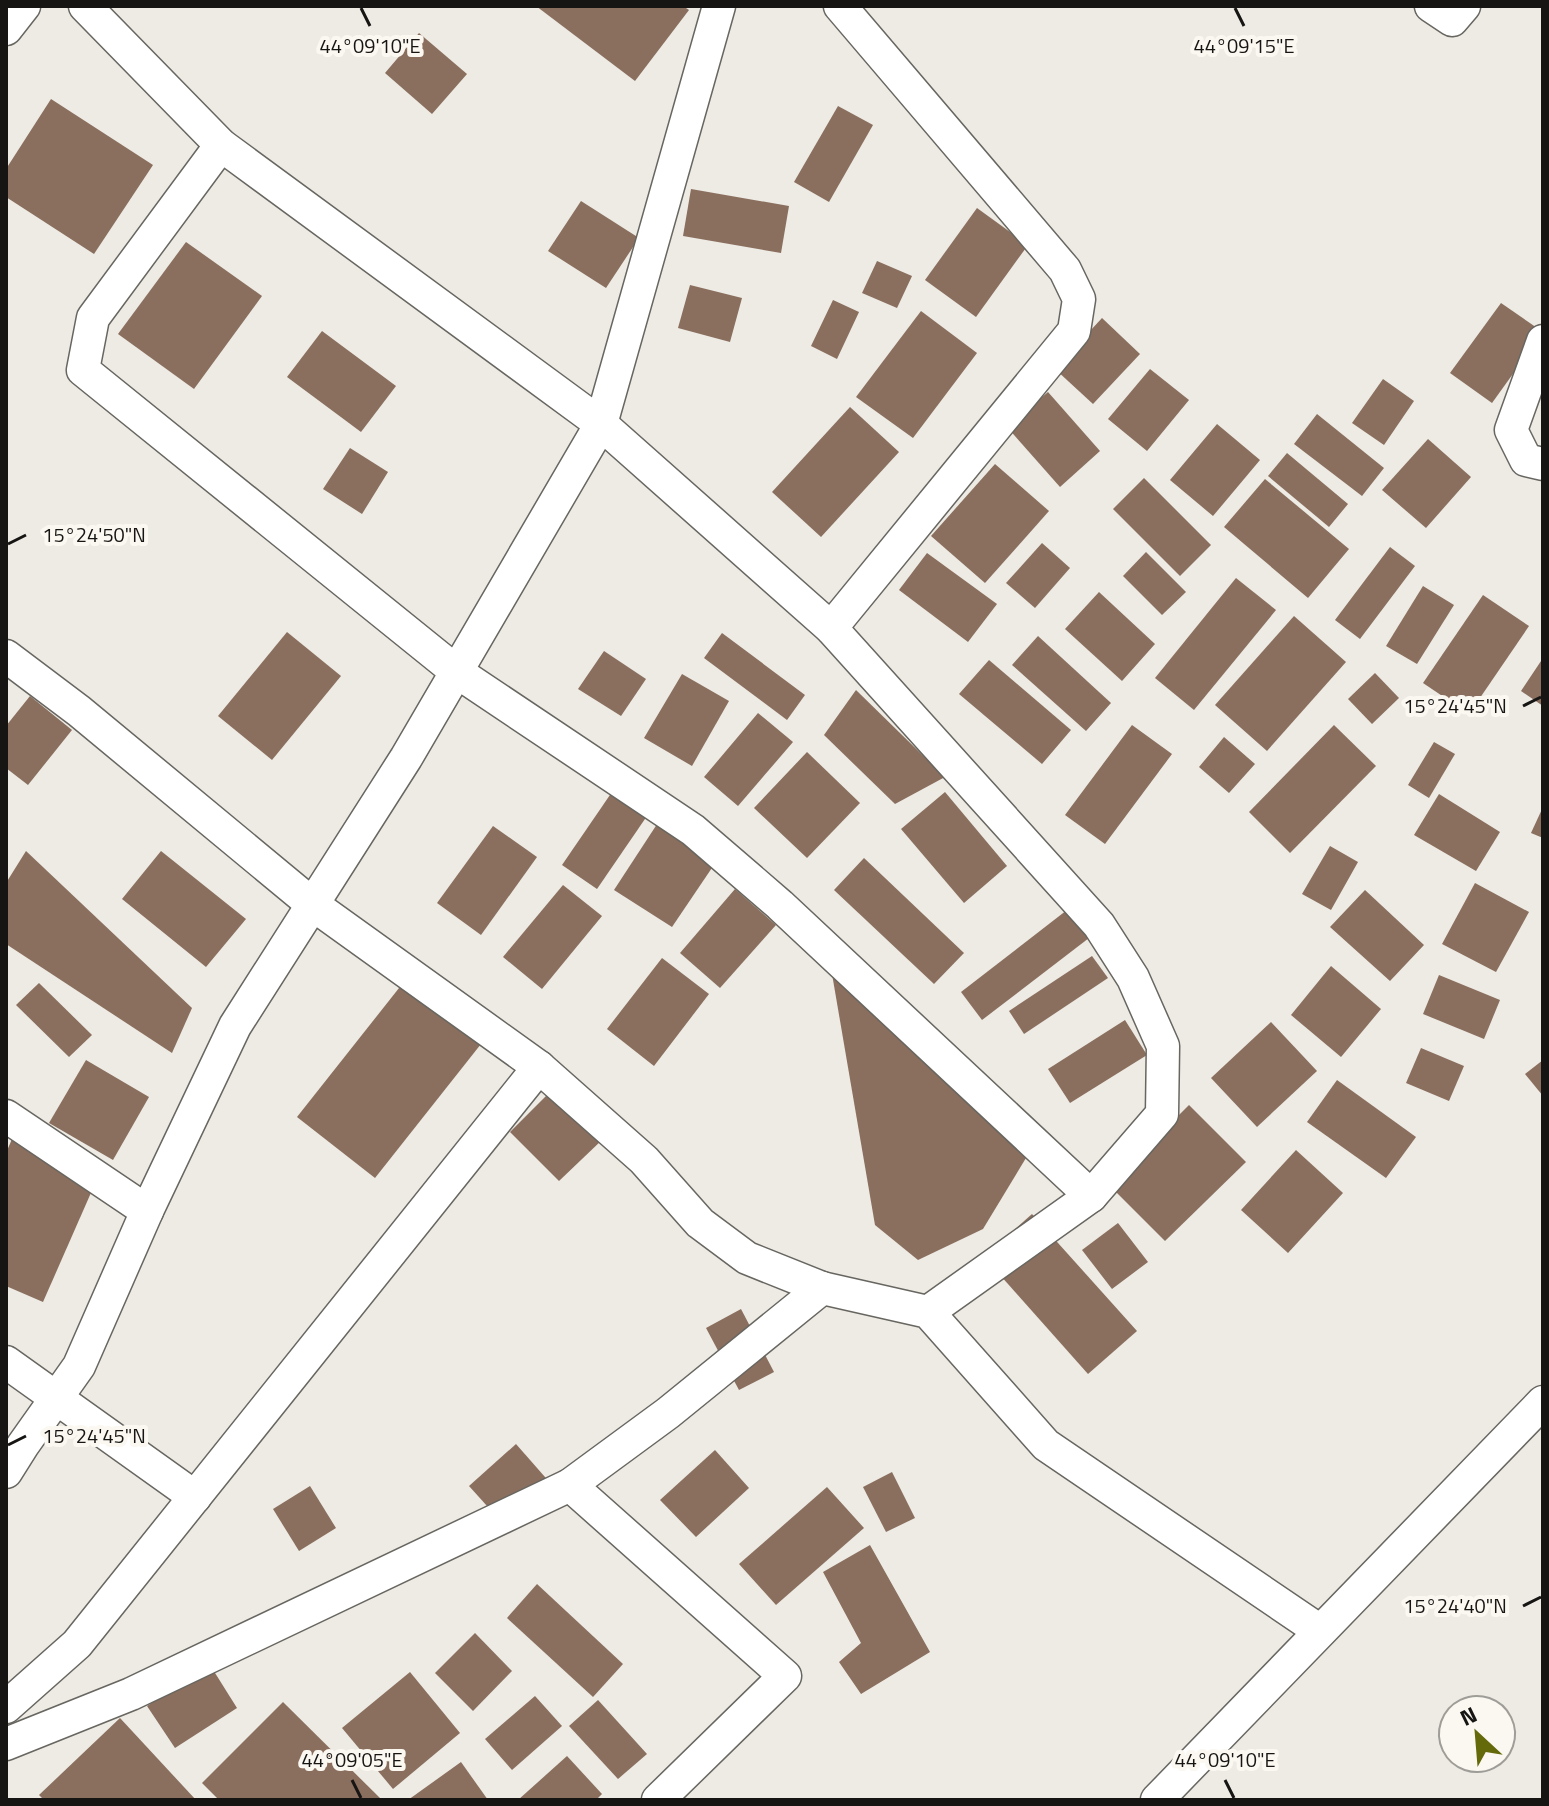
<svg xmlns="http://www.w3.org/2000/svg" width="1549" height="1806" font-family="'Titillium Web',sans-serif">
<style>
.building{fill:#8a6e5e}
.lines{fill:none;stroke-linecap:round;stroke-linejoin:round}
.street-casing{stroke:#686660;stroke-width:35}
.street{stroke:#fff;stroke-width:32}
.ticks{fill:none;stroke:#161513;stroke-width:3}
.ticks-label{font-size:20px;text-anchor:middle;fill:#161513;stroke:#fbf8f1;stroke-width:8;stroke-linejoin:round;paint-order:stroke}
</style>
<rect width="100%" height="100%" fill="#edebe4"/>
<!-- building -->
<g class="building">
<polygon points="536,6 683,6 689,10 635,81"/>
<polygon points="419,33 467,74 432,114 385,73"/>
<polygon points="51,99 153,165 94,254 6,197 6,169"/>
<polygon points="838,106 873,125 829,202 794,182"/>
<polygon points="691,189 789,206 781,253 683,236"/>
<polygon points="581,201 639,238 606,288 548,251"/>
<polygon points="977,208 1028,245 976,317 925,280"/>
<polygon points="186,242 262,296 194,389 118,334"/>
<polygon points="877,261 912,276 897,308 862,293"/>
<polygon points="690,285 742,298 730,342 678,328"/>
<polygon points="833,300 859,312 837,359 811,346"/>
<polygon points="1501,303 1543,332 1492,403 1450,373"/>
<polygon points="921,311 977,353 913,438 856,397"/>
<polygon points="1102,318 1140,354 1093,404 1055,369"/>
<polygon points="322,331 396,386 361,432 287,377"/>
<polygon points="1150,369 1189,400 1147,451 1108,419"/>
<polygon points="1383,379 1414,401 1384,445 1352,423"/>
<polygon points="1048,392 1100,451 1060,487 1007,427"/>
<polygon points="850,407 899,452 821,537 772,492"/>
<polygon points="1317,414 1384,468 1362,496 1294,444"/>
<polygon points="1217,424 1260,460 1213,516 1170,480"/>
<polygon points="1428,439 1471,477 1426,528 1382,490"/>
<polygon points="350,448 388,472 362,514 323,489"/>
<polygon points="1287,453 1348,504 1329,527 1268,476"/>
<polygon points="995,464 1049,511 985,583 931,536"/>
<polygon points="1144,478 1211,545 1180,576 1113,509"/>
<polygon points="1265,479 1349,549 1308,598 1224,527"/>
<polygon points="1042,543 1070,568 1035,608 1006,583"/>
<polygon points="1390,547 1415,566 1360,639 1335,620"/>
<polygon points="1146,552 1186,592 1162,615 1123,576"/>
<polygon points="927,553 997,604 968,642 899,590"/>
<polygon points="1236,578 1276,610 1194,710 1155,678"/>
<polygon points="1423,586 1454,605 1417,664 1386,646"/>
<polygon points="1099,592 1155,644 1122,681 1065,629"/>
<polygon points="1483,595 1529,626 1469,714 1423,683"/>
<polygon points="1294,616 1346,662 1267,751 1215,705"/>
<polygon points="287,632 341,676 272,760 218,716"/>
<polygon points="722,633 805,695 787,720 704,658"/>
<polygon points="1038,636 1111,703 1086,731 1012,665"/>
<polygon points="604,651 646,679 621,716 578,689"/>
<polygon points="1543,658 1543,706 1521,691"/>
<polygon points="989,660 1071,730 1042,764 959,694"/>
<polygon points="1375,673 1399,698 1372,724 1348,699"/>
<polygon points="682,674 729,701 692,766 644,738"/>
<polygon points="856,690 945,777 895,804 824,735"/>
<polygon points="30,696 72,730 28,785 6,768 6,726"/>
<polygon points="758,713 793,742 738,806 704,777"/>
<polygon points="1132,725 1172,754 1105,844 1065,815"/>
<polygon points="1334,725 1376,766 1290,853 1249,812"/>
<polygon points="1224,737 1255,764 1229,793 1199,767"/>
<polygon points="1434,742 1455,754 1429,798 1408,785"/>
<polygon points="807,752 860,803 807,858 754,808"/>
<polygon points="612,792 647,816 597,889 562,865"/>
<polygon points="945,792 1007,866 964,903 901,829"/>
<polygon points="1439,794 1500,832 1476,871 1414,835"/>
<polygon points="1543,807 1543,838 1531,833"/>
<polygon points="663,815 722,853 672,927 614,890"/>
<polygon points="493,826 537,857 481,935 437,903"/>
<polygon points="1330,846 1358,862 1331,910 1302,894"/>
<polygon points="26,851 192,1008 172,1053 6,944 6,883"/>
<polygon points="161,851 246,919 206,967 122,899"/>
<polygon points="864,858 964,953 934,984 834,890"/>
<polygon points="1475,883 1529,912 1496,972 1442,944"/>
<polygon points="563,885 602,916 542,989 503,957"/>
<polygon points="735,889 776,925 720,988 680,953"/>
<polygon points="1365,890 1424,945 1390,981 1330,927"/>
<polygon points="1067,910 1089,938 982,1020 961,992"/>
<polygon points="1092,956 1108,978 1024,1034 1009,1011"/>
<polygon points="662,958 709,994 654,1066 607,1029"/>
<polygon points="1331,966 1381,1009 1341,1057 1291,1015"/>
<polygon points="831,968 1032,1148 983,1229 918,1260 875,1225"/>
<polygon points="1439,975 1500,1000 1484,1039 1423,1014"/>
<polygon points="39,983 92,1035 69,1057 16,1005"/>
<polygon points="403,983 481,1044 375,1178 297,1117"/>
<polygon points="1125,1020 1147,1055 1070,1103 1048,1069"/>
<polygon points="1271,1022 1317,1071 1257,1127 1211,1078"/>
<polygon points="1421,1048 1464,1066 1449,1101 1406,1083"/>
<polygon points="86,1060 149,1097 113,1160 49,1123"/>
<polygon points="1543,1060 1543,1096 1525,1074"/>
<polygon points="1337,1080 1416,1137 1386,1178 1307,1122"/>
<polygon points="553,1089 603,1139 559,1181 510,1132"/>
<polygon points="1189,1105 1246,1162 1165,1241 1109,1185"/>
<polygon points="15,1132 101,1170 43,1302 6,1286 6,1153"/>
<polygon points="1296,1150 1343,1193 1288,1253 1241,1210"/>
<polygon points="1032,1214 1137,1331 1088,1374 984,1257"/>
<polygon points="1118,1223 1148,1262 1112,1289 1082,1250"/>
<polygon points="741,1309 774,1372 739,1390 706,1328"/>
<polygon points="516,1444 552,1485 506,1527 469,1486"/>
<polygon points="715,1450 749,1488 696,1537 660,1500"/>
<polygon points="892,1472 915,1518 886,1532 863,1487"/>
<polygon points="310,1486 336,1528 299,1551 273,1509"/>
<polygon points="827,1487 864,1528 776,1605 739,1564"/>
<polygon points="870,1545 930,1652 861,1694 839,1662 861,1643 823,1572"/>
<polygon points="537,1584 623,1664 593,1697 507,1618"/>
<polygon points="475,1633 512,1671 473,1711 435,1673"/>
<polygon points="210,1665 237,1708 175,1748 147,1706"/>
<polygon points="410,1672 460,1733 393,1789 342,1728"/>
<polygon points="535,1696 562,1726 512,1770 485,1739"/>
<polygon points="598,1700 647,1754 618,1779 569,1726"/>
<polygon points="283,1702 382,1800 219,1800 202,1783"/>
<polygon points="120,1718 196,1800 44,1800 39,1795"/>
<polygon points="567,1756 602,1794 596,1800 518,1800"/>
<polygon points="461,1762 488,1800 408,1800"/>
</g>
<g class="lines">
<defs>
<g id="street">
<polyline points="85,6 221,145 601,424 831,628 1099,925 1133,978 1163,1046 1162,1114 1091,1196 928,1312"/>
<polyline points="1431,6 1452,20 1464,6"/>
<polyline points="6,29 24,6"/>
<polyline points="221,145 93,318 83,370 457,672 693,830 780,905 1091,1196"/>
<polyline points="1543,341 1511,430 1526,460 1543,464"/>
<polyline points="831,628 1074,331 1079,299 1065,270 840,6"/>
<polyline points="6,656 79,711 312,904 539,1067 644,1160 700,1223 747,1258 822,1288 928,1312 1046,1445 1320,1631"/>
<polyline points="6,1116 147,1211"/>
<polyline points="6,1362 195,1497"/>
<polyline points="6,1472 23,1445 79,1366 147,1211 235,1026 406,758 601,424 719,6"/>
<polyline points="570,1485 785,1676 658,1800"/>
<polyline points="6,1707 77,1644 539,1067"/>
<polyline points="6,1744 131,1694 570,1485 668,1413 822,1288"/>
<polyline points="1157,1800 1543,1402"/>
</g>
</defs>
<!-- street casing -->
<use href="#street" class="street-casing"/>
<!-- street -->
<use href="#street" class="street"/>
</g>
<!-- ticks -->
<path class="ticks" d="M361,8L370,26M1235,8L1244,26M8,544L26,535M1523,706L1541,697M8,1445L26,1436M1523,1606L1541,1597M352,1780L361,1798M1225,1780L1234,1798"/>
<g class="ticks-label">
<text x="370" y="53">44°09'10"E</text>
<text x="1244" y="53">44°09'15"E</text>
<text x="94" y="542">15°24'50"N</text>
<text x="1455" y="713">15°24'45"N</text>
<text x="94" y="1443">15°24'45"N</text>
<text x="1455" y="1613">15°24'40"N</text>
<text x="352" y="1767">44°09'05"E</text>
<text x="1225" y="1767">44°09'10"E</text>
</g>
<!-- border -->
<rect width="1549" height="1806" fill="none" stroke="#161513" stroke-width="16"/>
<!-- north arrow -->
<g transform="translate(1477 1734) rotate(334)"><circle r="38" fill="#fbf8f1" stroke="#9f9d98" stroke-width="2"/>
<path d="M0-6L14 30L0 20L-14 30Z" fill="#646909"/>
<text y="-12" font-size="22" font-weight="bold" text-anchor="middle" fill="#161513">N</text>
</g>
</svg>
